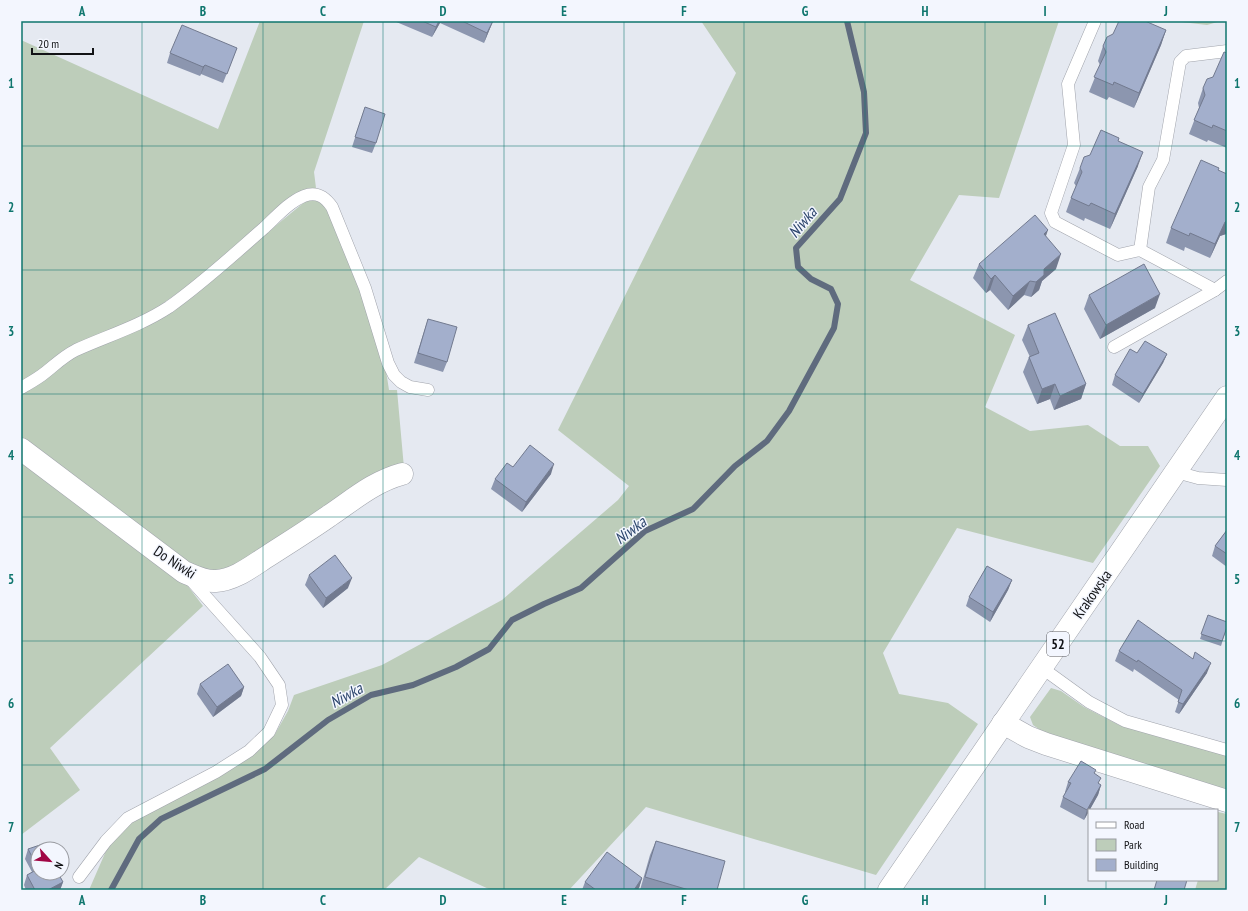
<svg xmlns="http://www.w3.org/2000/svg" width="1248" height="911" font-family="'PT Sans Narrow',sans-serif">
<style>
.green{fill:#bdcdba}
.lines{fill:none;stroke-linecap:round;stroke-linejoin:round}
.stream{stroke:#5f6b7e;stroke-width:6}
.lane-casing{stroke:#a1a4ac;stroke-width:13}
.street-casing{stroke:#a1a4ac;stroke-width:23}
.primary-casing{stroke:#a1a4ac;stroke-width:23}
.lane{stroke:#fff;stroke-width:12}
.street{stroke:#fff;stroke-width:22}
.primary{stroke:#fff;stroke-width:22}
.wall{fill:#8c96af}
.shaded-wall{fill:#727a8f}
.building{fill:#a3afcc;stroke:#727a8f}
.grid{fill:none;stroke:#0f766e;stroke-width:1;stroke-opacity:0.55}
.labels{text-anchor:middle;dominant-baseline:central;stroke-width:3;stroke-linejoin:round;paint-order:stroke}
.shield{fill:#f3f6fe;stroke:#56575c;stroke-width:1}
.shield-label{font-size:14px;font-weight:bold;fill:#121316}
.street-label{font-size:15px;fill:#121316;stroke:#f3f6fe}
.water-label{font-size:16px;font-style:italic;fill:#2e476e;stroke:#f3f6fe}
.neatline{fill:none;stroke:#0f766e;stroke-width:1.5}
.grid-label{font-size:13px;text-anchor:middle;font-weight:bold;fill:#0f766e}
</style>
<rect width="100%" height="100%" fill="#e5e9f1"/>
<!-- green -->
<g class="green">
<polygon points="260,21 364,21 314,172 316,188 300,192 197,279 161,305 21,383 21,40 218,129"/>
<polygon points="701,21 1059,21 999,198 959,195 910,280 1015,335 985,407 1030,431 1088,425 1120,446 1148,446 1160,466 1093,563 957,528 883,653 899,694 948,703 978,724 876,875 646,807 569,890 491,890 419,857 384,890 89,890 109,844 133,821 253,754 275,734 288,711 294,695 382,665 502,600 618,500 629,486 558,430 736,73"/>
<polygon points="1173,21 1221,21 1207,25"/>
<path d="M307,200H316L324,204C350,264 381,325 389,390H397L404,468L262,553L209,577L21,446V394L59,365L224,268Z"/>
<polygon points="21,458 181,577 203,606 50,748 80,790 21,835"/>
<polygon points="1051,688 1061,691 1084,707 1121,726 1227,755 1227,795 1043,732 1033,725 1030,717"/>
<polygon points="1218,812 1227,814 1227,890 1195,890 1198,880 1217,880"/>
</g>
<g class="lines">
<!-- stream -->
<polyline class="stream" points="111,890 139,839 161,819 265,769 328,720 371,695 413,685 456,667 489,649 512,620 544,604 581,588 645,531 693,509 735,466 767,441 789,411 834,328 838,304 831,289 811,279 798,267 796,248 840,199 866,133 864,92 847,21"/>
<defs>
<g id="lane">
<polyline points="1095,21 1068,84 1074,145 1051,213 1055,222 1118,255 1140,250 1215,290"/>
<polyline points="1140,250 1149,187 1163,160 1180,62 1186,56 1227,51"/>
<polyline points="1114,347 1215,290 1227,281"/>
<path d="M21,388C28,384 35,380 42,375C53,367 62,357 76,350C107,336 140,326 169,307C203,283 233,255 264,228C276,217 289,202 304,196C317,191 325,197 332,207L365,288L388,363L394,375L401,382L410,387L428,390"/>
<polyline points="1176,472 1198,478 1227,480"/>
<polyline points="1042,668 1089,702 1125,721 1227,750"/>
<polyline points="79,877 106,841 128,818 216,772 249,751 269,732 282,705 279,685 260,657 190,579"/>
</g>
<g id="street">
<path d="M21,449L184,572C194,576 205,582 216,581C235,580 252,566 268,556C288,543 309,530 329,516C353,500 373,482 402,474"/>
<polyline points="1003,723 1028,737 1046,744 1227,801"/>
</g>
<polyline id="primary" points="889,890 1227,397"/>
</defs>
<!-- lane casing -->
<use href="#lane" class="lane-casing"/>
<!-- street casing -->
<use href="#street" class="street-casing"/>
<!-- primary casing -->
<use href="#primary" class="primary-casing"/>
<!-- lane -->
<use href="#lane" class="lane"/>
<!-- street -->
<use href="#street" class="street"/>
<!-- primary -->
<use href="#primary" class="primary"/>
</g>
<!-- wall -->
<g class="wall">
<polygon points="394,21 493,21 484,43 440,23 432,37"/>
<polygon points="1166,30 1161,45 1134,108 1109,97 1107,100 1089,92 1100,65 1098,61 1103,46"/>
<polygon points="237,48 223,83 201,74 200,76 167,63 170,53"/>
<polygon points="1227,53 1227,148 1208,140 1207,142 1189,134 1199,108 1198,103 1203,88 1213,77"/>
<polygon points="365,107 376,143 372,153 352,147"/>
<polygon points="1118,141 1138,166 1110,229 1085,218 1084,221 1066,212 1071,198 1076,186 1074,183 1080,168 1090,155"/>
<polygon points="1218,170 1226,234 1220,236 1210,258 1185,247 1184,251 1166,243 1171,228"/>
<polygon points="1046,236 1056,269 1042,281 1039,290 1031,297 1024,295 1008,310 990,290 986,293 973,278 979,264"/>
<polygon points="1089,295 1155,308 1100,339 1084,309"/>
<polygon points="428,319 447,362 443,372 414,363"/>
<polygon points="1028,325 1086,384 1081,399 1054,410 1050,399 1037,404 1023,372 1029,357 1030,357 1022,340"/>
<polygon points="1167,354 1163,363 1139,403 1112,385 1115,375"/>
<polygon points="513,467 551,474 522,512 491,489 495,479"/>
<polygon points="1227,530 1227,567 1212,556 1215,546"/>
<polygon points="309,575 348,588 323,608 305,585"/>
<polygon points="1012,580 1008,590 990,622 966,606 969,597"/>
<polygon points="1208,615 1227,627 1221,646 1200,639"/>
<polygon points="1119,651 1207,673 1179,714 1175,712 1179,700 1134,669 1133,672 1115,661"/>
<polygon points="200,684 244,687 241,696 213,717 197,694"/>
<polygon points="1095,774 1099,784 1101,785 1098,795 1084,820 1060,807 1063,797 1066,792 1065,792 1068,782"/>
<polygon points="656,841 717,890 640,890 650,855"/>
<polygon points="28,849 38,849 38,873 63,882 60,890 26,890 24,885 27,875 32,872 25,859"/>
<polygon points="642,878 639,888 637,890 582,890 585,882"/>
</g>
<!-- shaded-wall -->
<g class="shaded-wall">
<polygon points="439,21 441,21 432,37 436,27"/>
<polygon points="493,21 484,43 487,33"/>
<polygon points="1166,30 1161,45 1134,108 1139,93"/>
<polygon points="205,65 201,74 200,76 203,67"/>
<polygon points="1143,152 1138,166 1110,229 1115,214"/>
<polygon points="1227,221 1227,232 1226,234 1220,236 1210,258 1215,244 1225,222"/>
<polygon points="1048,230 1043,245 1044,234"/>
<polygon points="1061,254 1056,269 1042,281 1039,290 1031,297 1036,282 1044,269"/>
<polygon points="995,275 990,290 986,293 991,279"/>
<polygon points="1030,281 1024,295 1008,310 1013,296"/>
<polygon points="1160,294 1155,308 1100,339 1106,325"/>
<polygon points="1167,354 1163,363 1139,403 1143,394"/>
<polygon points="1055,384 1050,399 1037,404 1042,389"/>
<polygon points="1086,384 1081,399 1054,410 1060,396"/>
<polygon points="554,464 551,474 522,512 526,502"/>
<polygon points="352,578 348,588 323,608 326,598"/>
<polygon points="1012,580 1008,590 990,622 993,612"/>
<polygon points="1211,663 1207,673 1179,714 1183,704"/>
<polygon points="244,687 241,696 213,717 217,707"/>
<polygon points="1101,785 1098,795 1084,820 1087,810"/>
<polygon points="642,878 639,888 637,890 634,890"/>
<polygon points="63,882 60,890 48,890"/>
</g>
<!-- building -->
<g class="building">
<polygon points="422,21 439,21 436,27"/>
<polygon points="462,21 493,21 487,33"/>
<polygon points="1119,21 1145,21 1166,30 1139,93 1114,82 1113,85 1094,77 1106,52 1103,46 1107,37 1113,34"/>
<polygon points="182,25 237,48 227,74 205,65 203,67 170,53"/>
<polygon points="1224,52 1227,53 1227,131 1213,125 1212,128 1194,120 1205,95 1203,88 1207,79 1213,77"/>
<polygon points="365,107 385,114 376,143 355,137"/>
<polygon points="1101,130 1119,138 1118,141 1143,152 1115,214 1091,203 1089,206 1071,198 1082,172 1080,168 1084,157 1090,155"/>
<polygon points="1201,160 1219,168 1218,170 1227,174 1227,221 1225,222 1215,244 1190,233 1189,236 1171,228"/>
<polygon points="1035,215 1048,230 1044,234 1061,254 1044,269 1044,275 1036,282 1030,281 1013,296 995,275 991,279 979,264"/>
<polygon points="1144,264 1160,294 1106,325 1089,295"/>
<polygon points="1055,313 1086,384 1060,396 1055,384 1042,389 1029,357 1039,353 1028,325"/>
<polygon points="428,319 457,327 447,362 418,353"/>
<polygon points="1145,341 1167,354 1143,394 1115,375 1130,349 1137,353"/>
<polygon points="530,445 554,464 526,502 495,479 507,463 513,467"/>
<polygon points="1227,530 1227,554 1215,546"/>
<polygon points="335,555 352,578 326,598 309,575"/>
<polygon points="987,566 1012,580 993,612 969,597"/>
<polygon points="1208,615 1227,622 1227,627 1222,641 1201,634"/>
<polygon points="1138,620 1193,659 1195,652 1211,663 1183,704 1178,702 1182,690 1138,660 1137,662 1119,651"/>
<polygon points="228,664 244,687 217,707 200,684"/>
<polygon points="1081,761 1096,770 1094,773 1101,778 1098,783 1101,785 1087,810 1063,797 1071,783 1068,782"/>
<polygon points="656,841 725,861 717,890 689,890 645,877"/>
<polygon points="43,844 45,849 38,849 38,868 28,849"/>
<polygon points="607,852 642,878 634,890 596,890 585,882"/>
<polygon points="38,869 38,873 58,873 63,882 48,890 35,890 27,875"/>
<polygon points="1157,880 1187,880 1184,890 1154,890"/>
</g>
<!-- grid -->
<path class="grid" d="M142,21V890M263,21V890M383,21V890M504,21V890M624,21V890M744,21V890M865,21V890M985,21V890M1106,21V810M21,146H1227M21,270H1227M21,394H1227M21,517H1227M21,641H1227M21,765H1227M1106,880V890"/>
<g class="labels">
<!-- shield labels -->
<rect class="shield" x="1047" y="632" width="22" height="24" rx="3"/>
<g class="shield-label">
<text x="1058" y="644">52</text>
</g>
<!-- street labels -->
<g class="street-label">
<text transform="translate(175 562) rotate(33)">Do Niwki</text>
<text transform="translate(1092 594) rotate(-55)">Krakowska</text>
</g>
<!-- water labels -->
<g class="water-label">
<text transform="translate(802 222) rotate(-50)">Niwka</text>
<text transform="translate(630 530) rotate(-37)">Niwka</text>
<text transform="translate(346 695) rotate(-29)">Niwka</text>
</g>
</g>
<!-- border -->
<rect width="1248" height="911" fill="none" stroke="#f3f6fe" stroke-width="44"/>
<!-- legend -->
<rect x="1088" y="809" width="130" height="72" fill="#f3f6fe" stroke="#999ba1"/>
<rect x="1096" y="822" width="20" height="6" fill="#ffffff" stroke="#999ba1"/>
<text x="1124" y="829" font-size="12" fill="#121316">Road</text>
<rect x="1096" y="839" width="20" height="12" fill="#bdcdba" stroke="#999ba1"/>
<text x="1124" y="849" font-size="12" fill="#121316">Park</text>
<rect x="1096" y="859" width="20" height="12" fill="#a3afcc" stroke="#999ba1"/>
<text x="1124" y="869" font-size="12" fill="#121316">Building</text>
<!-- north arrow -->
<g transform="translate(50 861) rotate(117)"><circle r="19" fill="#f3f6fe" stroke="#999ba1"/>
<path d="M0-3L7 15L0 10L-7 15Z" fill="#a10645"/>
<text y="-6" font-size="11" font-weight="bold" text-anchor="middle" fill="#121316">N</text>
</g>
<!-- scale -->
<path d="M32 48v6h61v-6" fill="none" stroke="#121316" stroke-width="2"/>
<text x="38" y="48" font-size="12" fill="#121316" stroke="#f3f6fe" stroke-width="3" paint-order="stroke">20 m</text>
<rect x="22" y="22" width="1204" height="867" class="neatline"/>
<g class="grid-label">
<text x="82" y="16">A</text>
<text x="203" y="16">B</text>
<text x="323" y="16">C</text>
<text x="443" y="16">D</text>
<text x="564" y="16">E</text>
<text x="684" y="16">F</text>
<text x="805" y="16">G</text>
<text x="925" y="16">H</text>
<text x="1045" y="16">I</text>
<text x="1166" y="16">J</text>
<text x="11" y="88">1</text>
<text x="1237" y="88">1</text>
<text x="11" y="212">2</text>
<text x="1237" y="212">2</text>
<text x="11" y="336">3</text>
<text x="1237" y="336">3</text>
<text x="11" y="460">4</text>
<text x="1237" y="460">4</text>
<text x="11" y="584">5</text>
<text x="1237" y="584">5</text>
<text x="11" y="708">6</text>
<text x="1237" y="708">6</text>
<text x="11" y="832">7</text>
<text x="1237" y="832">7</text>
<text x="82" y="905">A</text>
<text x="203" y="905">B</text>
<text x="323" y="905">C</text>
<text x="443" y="905">D</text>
<text x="564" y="905">E</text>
<text x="684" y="905">F</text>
<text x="805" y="905">G</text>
<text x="925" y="905">H</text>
<text x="1045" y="905">I</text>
<text x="1166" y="905">J</text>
</g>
</svg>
